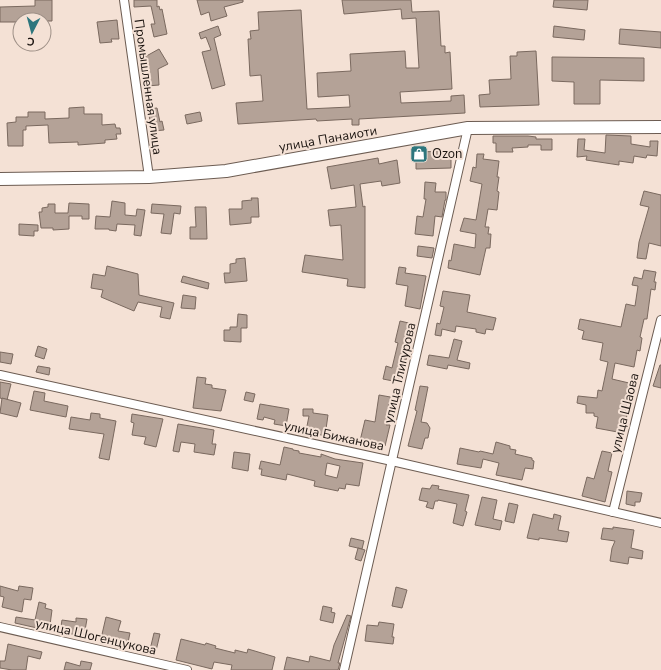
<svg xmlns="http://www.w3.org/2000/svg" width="661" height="670" font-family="'Nunito Sans',sans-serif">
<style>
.building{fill:#b4a297;stroke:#7a695f;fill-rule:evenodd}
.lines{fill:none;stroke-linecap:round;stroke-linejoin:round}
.street-casing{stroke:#6c5c52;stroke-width:10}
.secondary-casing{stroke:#6c5c52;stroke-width:14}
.street{stroke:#fff;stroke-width:8}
.secondary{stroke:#fff;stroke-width:12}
.labels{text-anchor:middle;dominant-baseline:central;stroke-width:4;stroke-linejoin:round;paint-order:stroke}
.street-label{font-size:13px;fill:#1b1410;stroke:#f4e1d5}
.poi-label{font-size:13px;fill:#1b1410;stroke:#f4e1d5;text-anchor:start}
</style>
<rect width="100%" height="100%" fill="#f4e1d5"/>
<!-- building -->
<g class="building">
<polygon points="35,0 52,0 52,21 44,21 44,20 20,20 20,22 0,22 0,7 35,6"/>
<polygon points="134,0 157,0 157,7 159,6 160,10 162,9 167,34 154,37 151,24 155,24 151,6 134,7"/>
<polygon points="197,0 243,0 243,2 224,7 227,16 211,21 209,12 201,15"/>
<polygon points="342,0 411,0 412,12 439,11 441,46 445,46 445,53 450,52 452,89 400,92 401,103 451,101 451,96 464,95 465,113 359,119 359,125 352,125 352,119 317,121 316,119 238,124 236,103 263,101 261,75 250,76 248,39 251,39 250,31 259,30 258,12 301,10 307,109 350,107 349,95 318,97 317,73 351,71 350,54 405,51 406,68 419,68 416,18 402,19 401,9 344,14"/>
<polygon points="554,0 588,0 587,10 553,7"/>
<polygon points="117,20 119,39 111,39 112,42 100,43 97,22"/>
<polygon points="218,26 221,35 214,38 225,85 212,89 202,52 211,50 206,37 201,39 199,33"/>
<polygon points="554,26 585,30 584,40 553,37"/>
<polygon points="620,29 661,32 661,48 619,44"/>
<polygon points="159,49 168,64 158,69 159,85 147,86 147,79 150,79 149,72 141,59"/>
<polygon points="536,51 539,105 480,107 479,95 490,94 489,80 511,79 510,56 517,56 517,52"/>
<polygon points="552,57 644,58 644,81 600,80 600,104 574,104 574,82 552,81"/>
<polygon points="84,107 84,114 102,114 102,125 115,124 116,128 120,128 121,134 116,134 117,139 105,140 105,143 78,145 78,142 49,143 48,125 26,126 26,130 23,130 23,146 8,146 7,123 16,122 16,117 28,117 28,112 45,112 45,119 69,118 69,108"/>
<polygon points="157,108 160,122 162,121 164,130 153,131 152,121 150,121 148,109"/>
<polygon points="200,112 202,121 187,124 185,115"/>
<polygon points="606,135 631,136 631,144 650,147 650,141 658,141 657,156 647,155 646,158 634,156 633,163 619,161 619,165 586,160 587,156 577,157 578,139 585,139 584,150 605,153"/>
<polygon points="493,136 528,136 536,137 536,139 552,139 552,150 541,150 541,145 528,145 528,147 512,148 513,152 496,152 496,143 493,143"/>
<polygon points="451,151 451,168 416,169 416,152"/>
<polygon points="477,154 484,154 483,159 499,161 497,177 499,177 497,191 499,192 497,210 488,209 485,227 489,227 488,234 491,234 490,248 486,248 480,275 448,268 449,260 451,261 454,244 475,248 476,234 460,231 464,218 476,220 482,184 470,181 473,167 476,168"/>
<polygon points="378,158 379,164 397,160 400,183 382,186 381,181 360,184 363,207 365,206 365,288 347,286 348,279 302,272 305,255 343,260 341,225 330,226 328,210 356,207 354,185 331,189 327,167"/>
<polygon points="425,182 436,183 435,192 446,192 446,200 445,200 442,217 435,216 433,236 415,234 417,216 423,217 426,199 424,199"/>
<polygon points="644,191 661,195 661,246 649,243 646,259 637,258 639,242 649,207 640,205"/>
<polygon points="251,198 258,198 259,217 251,217 251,223 230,225 229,209 242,209 242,201 252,200"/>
<polygon points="112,201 125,203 125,215 136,216 137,209 145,210 141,236 134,235 135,225 117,224 116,231 109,230 109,229 95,229 96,216 110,217"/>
<polygon points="69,203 89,204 89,219 82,219 82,216 69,216 69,229 53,230 53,228 41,228 39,212 42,212 42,208 48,207 48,204 55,204 55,213 68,213"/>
<polygon points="152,204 181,206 180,214 174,213 171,234 161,233 164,214 151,213"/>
<polygon points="195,207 206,207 207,239 190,239 190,227 196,227"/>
<polygon points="19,224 38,225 38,231 34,231 34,236 19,235"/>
<polygon points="418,246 434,248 432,258 417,256"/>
<polygon points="245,258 247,281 225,283 224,273 230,273 230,264 236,263 236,259"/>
<polygon points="107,266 138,274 139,295 174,303 170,319 160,317 162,307 138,302 134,311 101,297 103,290 91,288 93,274 105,276"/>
<polygon points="399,267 406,268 405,273 426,276 420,309 405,306 408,286 396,284"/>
<polygon points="644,270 656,272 654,282 656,282 655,290 651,289 647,319 644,319 640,337 642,338 640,351 637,350 634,367 615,363 612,379 629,383 625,401 627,402 625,414 627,415 623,433 596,428 598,417 594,416 594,413 586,413 586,405 577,403 578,396 597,398 598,390 602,391 608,362 600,360 603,343 582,339 584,331 578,329 580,319 621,327 626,304 635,306 638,286 632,285 634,277 642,279"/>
<polygon points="183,276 209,283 208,289 181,282"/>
<polygon points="443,291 470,295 467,312 496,318 493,330 486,329 485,334 476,332 476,329 456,326 455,332 442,329 441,336 435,335 437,323 440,324 444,307 440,306"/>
<polygon points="183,295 196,297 195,309 181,308"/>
<polygon points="238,314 247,315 247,328 241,328 241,342 224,341 224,330 230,330 230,327 237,327"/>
<polygon points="400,321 413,324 406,360 403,360 398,382 383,379 386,366 392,368 398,343 395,342"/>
<polygon points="454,339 462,341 457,360 470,363 469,369 448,365 447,369 427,365 429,355 449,358"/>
<polygon points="38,346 47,349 44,359 35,356"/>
<polygon points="0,352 13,354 11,364 0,362"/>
<polygon points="660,365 661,365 661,388 653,386"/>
<polygon points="38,366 50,368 49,375 36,372"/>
<polygon points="197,377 206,378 205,384 212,385 212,388 226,390 221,411 193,408"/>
<polygon points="0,382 11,384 7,400 0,398"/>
<polygon points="420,386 428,387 421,422 427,423 430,428 428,438 425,438 422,449 408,446 417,411 415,410"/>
<polygon points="34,391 45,393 44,401 68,406 66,417 30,410"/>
<polygon points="246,392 255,394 253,402 244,400"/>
<polygon points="379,395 396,398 396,405 389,404 386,425 390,425 385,446 360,441 365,420 375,422"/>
<polygon points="2,398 21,403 17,417 0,413"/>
<polygon points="260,404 289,409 286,426 274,424 275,420 264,417 263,420 257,419"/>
<polygon points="303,409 313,409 313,413 328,415 325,436 306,431 309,416 303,416"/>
<polygon points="91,413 100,414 100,418 116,421 109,460 99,458 104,434 69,429 71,417 90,420"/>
<polygon points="132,414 163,419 156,447 144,444 146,437 132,435 134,423 131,422"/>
<polygon points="178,424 214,430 212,444 216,444 214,455 194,452 195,444 181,442 179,452 173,451"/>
<polygon points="496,442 510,446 510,449 516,450 515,454 532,458 532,460 534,461 533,469 525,468 522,480 496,475 499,463 483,459 481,468 457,464 460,448 479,452 480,451 493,454"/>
<path d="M284,447L293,449V450L299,451V453L321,457V454L335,459L363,463L359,486L346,484L345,489L339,488L338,491L314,486L315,481L287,474L286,480L261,475L262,469H259L261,461L280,465ZM327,463L340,466L337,478L325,475Z"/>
<polygon points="602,451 612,453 608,471 612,472 605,502 582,496 587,477 594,479"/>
<polygon points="234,452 250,454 248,471 232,468"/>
<polygon points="432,485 439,486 438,489 469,495 465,511 467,512 463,526 453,523 457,504 438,500 438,501 435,501 433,509 426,507 428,502 419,500 422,488 430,489"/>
<polygon points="627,491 642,493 640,502 635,502 635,506 626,504"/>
<polygon points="482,497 497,500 493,519 502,521 500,530 475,525"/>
<polygon points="509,503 518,505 514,523 505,521"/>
<polygon points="533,514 553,519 554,514 561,516 558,530 569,532 567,542 539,538 539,540 527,538"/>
<polygon points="613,527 634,530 631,548 643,551 642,559 629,557 628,564 610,561 612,548 615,541 601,539 603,528 613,529"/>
<polygon points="351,538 364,541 362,549 349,546"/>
<polygon points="358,548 365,550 361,561 355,559"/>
<polygon points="0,586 18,591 19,586 33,588 31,600 24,599 22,612 2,607 4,597 0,596"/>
<polygon points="396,587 407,590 402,608 392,606"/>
<polygon points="39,602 46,604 45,608 52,610 50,625 56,626 55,632 15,623 16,617 35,620"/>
<polygon points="323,606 332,608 331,612 335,613 333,623 320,620"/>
<polygon points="347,615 351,616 338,663 340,663 338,670 284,670 287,657 309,662 310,656 330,661 334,645"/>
<polygon points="106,617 121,621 118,631 130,633 127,647 100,643"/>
<polygon points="76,618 87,619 84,636 60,632 62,620 76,622"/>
<polygon points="379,622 394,624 392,637 394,637 393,644 365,641 367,625 378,626"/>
<polygon points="154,633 160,634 155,655 149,654"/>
<polygon points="181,639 205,645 206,643 216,646 215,648 235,653 235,650 247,653 248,649 275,657 272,670 231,670 232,665 214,662 212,669 176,660"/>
<polygon points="8,644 42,652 40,659 28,656 26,670 12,670 0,668 0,661 5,661"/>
<polygon points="81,661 92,663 90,670 64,670 66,662 80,666"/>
</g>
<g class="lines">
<defs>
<g id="street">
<polyline points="124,0 149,177"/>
<polyline points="0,375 392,461 661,523"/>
<polyline points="613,512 661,320"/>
<polyline points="0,627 187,670"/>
<polyline points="344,670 468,128"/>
</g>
<polyline id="secondary" points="0,179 149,177 226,171 468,128 661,127"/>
</defs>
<!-- street casing -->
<use href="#street" class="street-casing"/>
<!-- secondary casing -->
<use href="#secondary" class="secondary-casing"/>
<!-- street -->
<use href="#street" class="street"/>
<!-- secondary -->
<use href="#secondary" class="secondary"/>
</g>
<!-- icons -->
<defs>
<symbol id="shop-square" viewBox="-11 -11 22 22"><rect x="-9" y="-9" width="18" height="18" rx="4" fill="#2d767d" stroke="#f4e1d5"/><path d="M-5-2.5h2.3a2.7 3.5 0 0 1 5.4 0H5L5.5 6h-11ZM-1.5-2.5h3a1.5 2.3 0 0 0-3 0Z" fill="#fff"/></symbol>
</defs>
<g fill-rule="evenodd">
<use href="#shop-square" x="409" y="144" width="20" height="20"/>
</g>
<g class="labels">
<!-- street labels -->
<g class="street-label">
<text transform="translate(148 87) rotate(82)">Промышленная улица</text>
<text transform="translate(328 139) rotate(-10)">улица Панаиоти</text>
<text transform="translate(400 373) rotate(-77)">улица Тлигурова</text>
<text transform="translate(625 413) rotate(-76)">улица Шаова</text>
<text transform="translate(334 436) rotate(12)">улица Бижанова</text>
<text transform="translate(96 637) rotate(13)">улица Шогенцукова</text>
</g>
<!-- poi labels -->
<g class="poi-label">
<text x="432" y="154">Ozon</text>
</g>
</g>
<!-- north arrow -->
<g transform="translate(32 32) rotate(186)"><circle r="19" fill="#f4e1d5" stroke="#9d8f86"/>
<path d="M0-3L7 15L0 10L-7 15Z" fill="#2d767d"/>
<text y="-6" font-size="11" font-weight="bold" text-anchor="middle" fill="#1b1410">С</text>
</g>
</svg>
